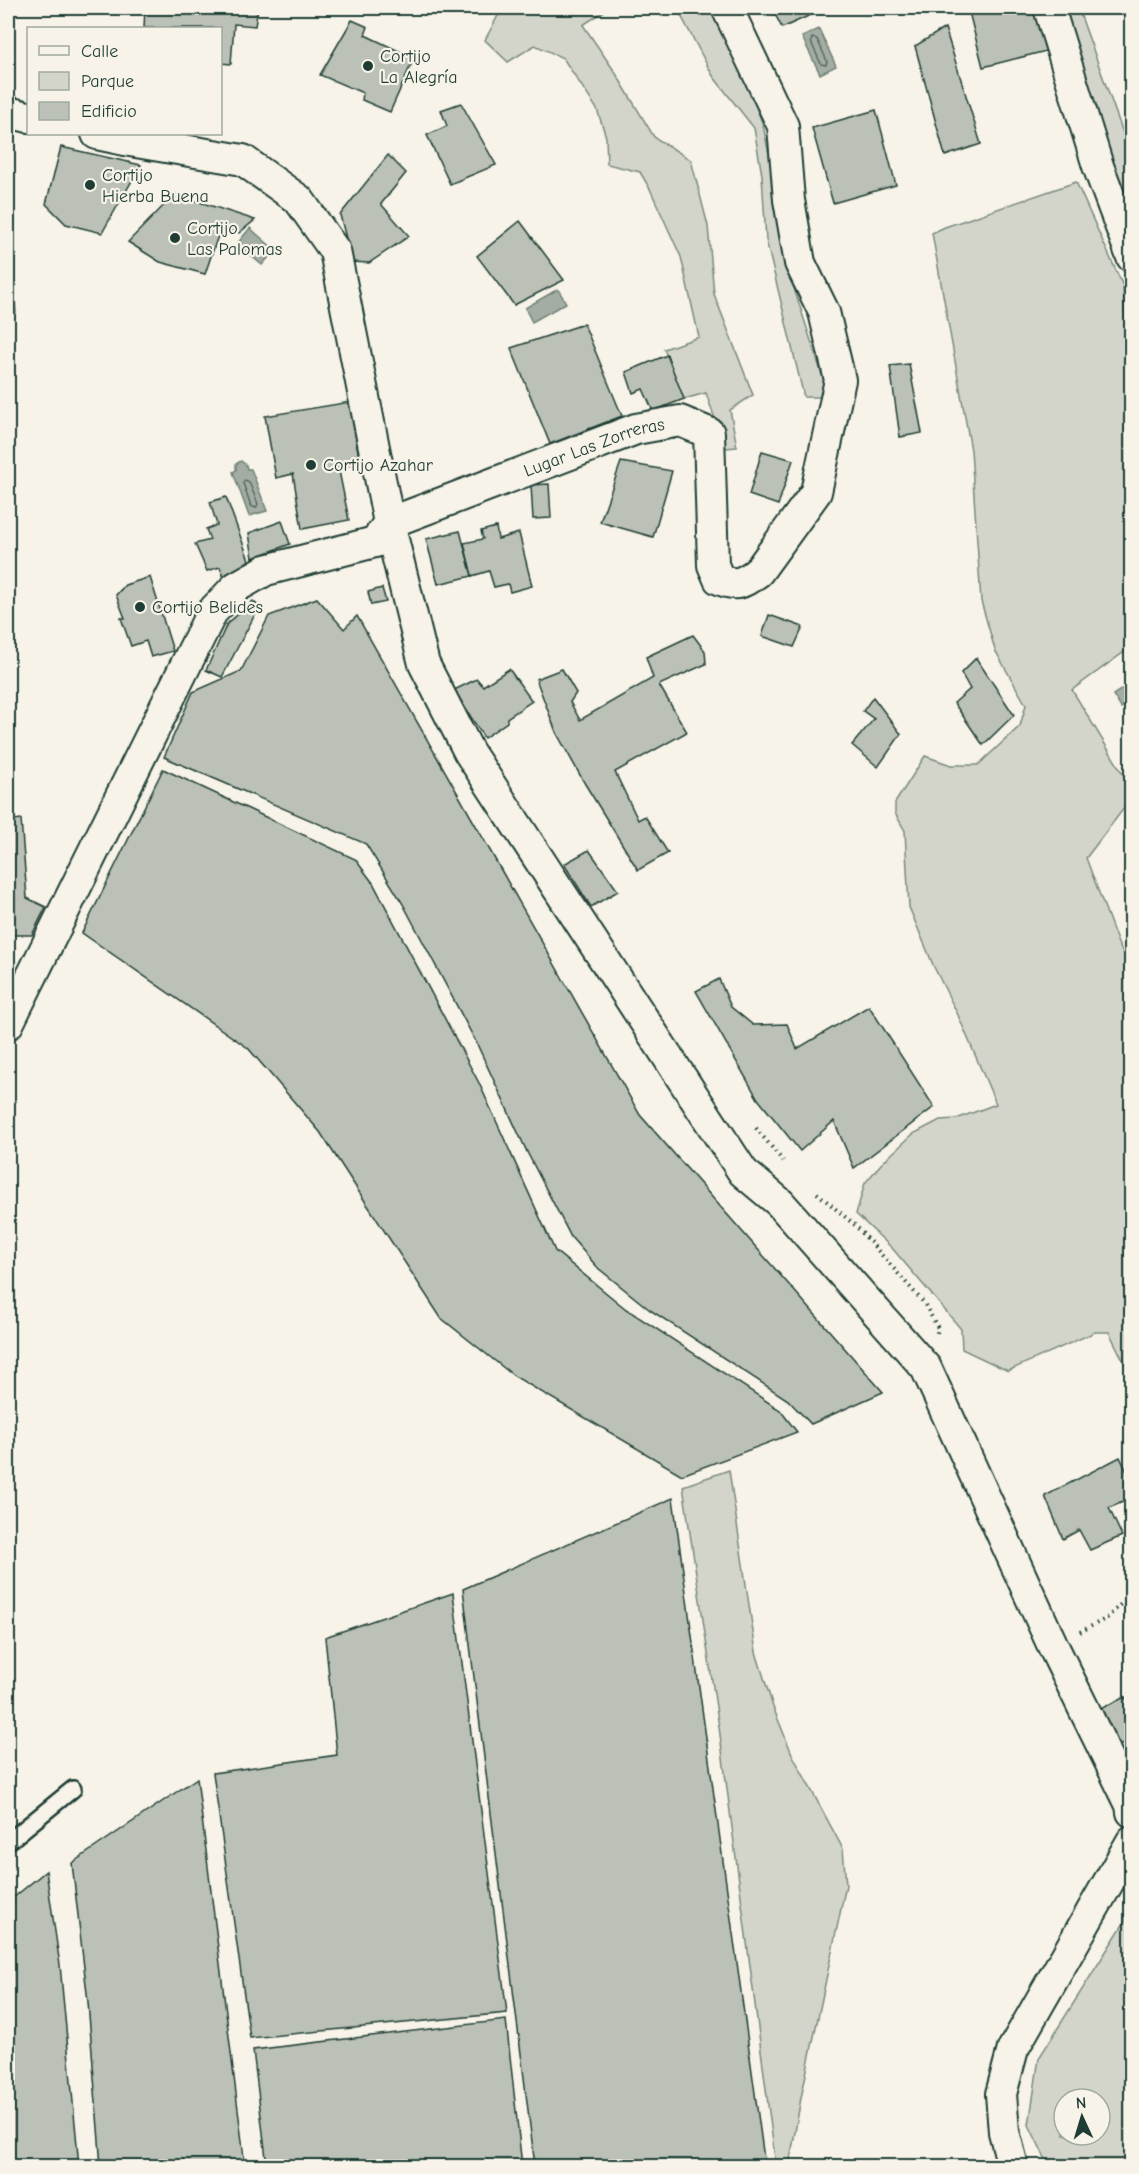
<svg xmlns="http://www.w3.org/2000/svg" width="1139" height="2174" font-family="'Comic Neue',sans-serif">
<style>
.green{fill:#d3d5ca;stroke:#79897f;stroke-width:1.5;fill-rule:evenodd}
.water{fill:#a4ada3;stroke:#6f8077;stroke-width:1.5}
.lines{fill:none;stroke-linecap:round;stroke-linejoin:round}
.shore{stroke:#546a60;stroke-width:1.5}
.building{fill:#bbc1b6;stroke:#1f3d34;stroke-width:1.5}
.lane-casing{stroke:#1f3d34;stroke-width:20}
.street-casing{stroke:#1f3d34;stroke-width:34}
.path{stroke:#1f3d34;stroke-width:4;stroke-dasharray:1.5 4.5;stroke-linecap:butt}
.lane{stroke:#f7f3e8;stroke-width:15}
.street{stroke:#f7f3e8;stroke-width:30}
.poi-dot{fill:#1f3d34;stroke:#f7f3e8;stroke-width:2}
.labels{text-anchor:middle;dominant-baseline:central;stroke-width:4.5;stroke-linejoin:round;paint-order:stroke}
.poi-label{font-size:18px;fill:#1f3d34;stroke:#f7f3e8;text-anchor:start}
.street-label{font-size:18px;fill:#1f3d34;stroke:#f7f3e8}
</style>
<rect width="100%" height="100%" fill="#f7f3e8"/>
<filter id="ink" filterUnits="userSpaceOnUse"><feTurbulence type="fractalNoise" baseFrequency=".0167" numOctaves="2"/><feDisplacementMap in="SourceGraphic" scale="12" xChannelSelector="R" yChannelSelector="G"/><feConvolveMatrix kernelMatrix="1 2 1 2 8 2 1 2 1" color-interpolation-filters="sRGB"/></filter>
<g filter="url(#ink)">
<!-- green -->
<g class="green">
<polygon points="502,8 609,8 583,25 615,72 654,137 691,160 708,226 714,294 753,395 730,410 737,447 725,448 706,393 684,399 664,349 699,337 681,257 650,189 640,172 607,164 606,137 597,109 563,58 535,45 508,62 485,40"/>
<polygon points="677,8 712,8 739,63 763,125 779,203 791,279 825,384 821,397 804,397 766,240 762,175 754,128 713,76"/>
<polygon points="1063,8 1078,8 1131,155 1131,220 1122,200"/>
<polygon points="1076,182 1123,286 1132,444 1131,647 1072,690 1131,787 1131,799 1086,858 1119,946 1131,966 1131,1376 1109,1332 1095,1332 1008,1371 962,1349 961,1329 892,1248 856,1214 865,1183 881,1164 913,1134 940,1120 956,1119 996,1104 958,1015 934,967 909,907 905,831 895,813 895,803 925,756 951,765 978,765 1020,726 1026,705 995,650 981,601 971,450 932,233 945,227"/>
<polygon points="729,1470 756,1652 773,1707 792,1754 843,1849 846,1885 801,2098 789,2166 776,2166 719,1727 683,1486"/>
<path d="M1131,1894V2166H1049L1029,2125L1039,2058L1124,1923ZM1064,2099H1100V2135H1064Z"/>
</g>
<!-- water -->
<g class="water">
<polygon points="819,29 836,66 820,74 802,37"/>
<polygon points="250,228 275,250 262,265 237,244"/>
<polygon points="8,264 8,268 12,268 16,313 8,314"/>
<polygon points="558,289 566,303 532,322 525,308"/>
<polygon points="241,461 246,465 247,469 251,469 267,511 249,516 233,472 236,470 236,464"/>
<polygon points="1131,683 1131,701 1121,708 1113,695"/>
</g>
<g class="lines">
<!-- shore -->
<g class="shore">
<polygon points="812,38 817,39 827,61 826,65 821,64 811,42"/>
<polygon points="245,480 249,482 258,504 256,508 251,506 243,483"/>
</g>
</g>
<!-- building -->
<g class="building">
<polygon points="145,8 258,8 255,26 234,24 231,64 220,63 220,28 144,28"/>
<polygon points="772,8 826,8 782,28"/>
<polygon points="968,8 1035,8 1046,51 983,67"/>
<polygon points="352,20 368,27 365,35 414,58 390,112 362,100 363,93 320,75"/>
<polygon points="945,28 981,144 945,156 915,46"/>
<polygon points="461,103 496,165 450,184 427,135 447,126 441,110"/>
<polygon points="876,110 896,185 833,203 812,128"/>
<polygon points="61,147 141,165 102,233 66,224 46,204"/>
<polygon points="388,155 406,173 381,204 409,236 369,263 352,262 340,215"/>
<polygon points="175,194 255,220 239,233 221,227 205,274 160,262 128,242"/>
<polygon points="520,221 564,280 514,305 477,256"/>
<polygon points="584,324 622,416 550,444 511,348"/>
<polygon points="667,355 684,399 653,411 643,389 633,393 626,372"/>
<polygon points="909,364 922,433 900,437 890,366"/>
<polygon points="350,402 360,464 338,466 349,520 302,529 293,474 276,478 265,416"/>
<polygon points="762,451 793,460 778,505 749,495"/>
<polygon points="621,462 672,471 653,537 600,522"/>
<polygon points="549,484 551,518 533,519 531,485"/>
<polygon points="226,497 249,560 225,582 220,567 207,571 195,544 210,540 206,529 217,525 210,502"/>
<polygon points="282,521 290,544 253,558 249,533"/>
<polygon points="496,527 498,539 519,533 532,586 510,592 508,584 494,587 489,571 472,576 464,543 483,539 481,531"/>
<polygon points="460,531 472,576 438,584 426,539"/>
<polygon points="150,577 173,651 151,657 146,641 131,646 121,618 125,618 116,595 125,585"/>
<polygon points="382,588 386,602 371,605 368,592"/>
<polygon points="317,598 344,629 357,616 640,1115 883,1392 811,1424 788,1400 650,1310 598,1268 571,1237 528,1154 476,1042 403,904 366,844 164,757 193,692 241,671 269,616"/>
<polygon points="253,601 259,607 222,677 206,670 227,624"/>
<polygon points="769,615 803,627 794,647 762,636"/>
<polygon points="693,635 705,651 706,664 659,685 687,732 615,772 638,820 645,816 668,853 638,870 585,784 556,732 536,679 562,669 576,693 570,702 580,720 653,678 646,657"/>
<polygon points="976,658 1014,715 983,745 954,703 970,689 961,673"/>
<polygon points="509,669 532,701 507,718 507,722 484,738 454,690 477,679 483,686"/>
<polygon points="873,697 901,734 878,767 852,745 874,719 863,711"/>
<polygon points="163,769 355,859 373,883 479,1083 555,1251 626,1309 780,1410 797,1432 682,1475 514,1376 441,1318 320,1132 248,1048 82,933"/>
<polygon points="21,819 27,898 46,907 32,935 8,935 8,821"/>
<polygon points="589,850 618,891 591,907 564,864"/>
<polygon points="719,979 731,1007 753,1025 787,1024 797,1049 869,1006 934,1107 854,1168 834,1121 800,1151 758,1099 696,991"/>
<polygon points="1120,1457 1132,1482 1132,1498 1109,1508 1122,1536 1090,1550 1079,1530 1063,1539 1045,1496"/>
<polygon points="673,1498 765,2166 535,2166 463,1589"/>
<polygon points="453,1593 507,2013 250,2038 213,1773 337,1755 325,1637"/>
<polygon points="1125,1697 1132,1709 1132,1740 1117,1747 1100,1709"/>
<polygon points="197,1778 245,2166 101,2166 88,2002 72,1863"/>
<polygon points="46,1871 60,1965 79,2166 8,2166 8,1902"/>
<polygon points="506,2020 522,2166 267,2166 253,2050"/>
</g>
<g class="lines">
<defs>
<polyline id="lane" points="8,1842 73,1789"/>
<g id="street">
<polyline points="1049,8 1098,166 1132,257"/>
<polyline points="8,112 28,117"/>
<polyline points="97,134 130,141 243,160 299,200 335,251 389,523 424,664 469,752 743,1172 780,1203 926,1368 1053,1646 1131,1805 1132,1812"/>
<path id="s1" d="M389,523L636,429L680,421L709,433L713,565L719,579C737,587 743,583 758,572L816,492L840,380L824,312L800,263L789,200L783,126L727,8"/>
<polyline points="8,1024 212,612 236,587 266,570 375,542 389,523"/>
<polyline points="1013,2166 1004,2132 1001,2094 1013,2049 1132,1841"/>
</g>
</defs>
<!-- lane casing -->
<use href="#lane" class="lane-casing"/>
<!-- street casing -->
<use href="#street" class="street-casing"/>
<!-- path -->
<g class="path">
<polyline points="756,1128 783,1161"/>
<polyline points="817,1193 856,1226 924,1303 938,1328 937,1333"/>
<polyline points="1080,1632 1107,1618 1132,1593"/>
</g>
<!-- lane -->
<use href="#lane" class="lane"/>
<!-- street -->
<use href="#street" class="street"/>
</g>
</g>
<!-- markers -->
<g class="poi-dot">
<circle cx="368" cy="66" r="6"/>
<circle cx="90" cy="185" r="6"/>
<circle cx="175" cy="238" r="6"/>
<circle cx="311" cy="465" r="6"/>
<circle cx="140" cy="607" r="6"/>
</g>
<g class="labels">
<!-- poi labels -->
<g class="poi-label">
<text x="380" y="56">Cortijo<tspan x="380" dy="21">La Alegría</tspan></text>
<text x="102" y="175">Cortijo<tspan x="102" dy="21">Hierba Buena</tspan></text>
<text x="187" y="228">Cortijo<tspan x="187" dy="21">Las Palomas</tspan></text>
<text x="323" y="465">Cortijo Azahar</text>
<text x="152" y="607">Cortijo Belides</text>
</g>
<!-- street labels -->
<g class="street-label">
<text stroke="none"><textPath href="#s1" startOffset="219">Lugar Las Zorreras</textPath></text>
</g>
</g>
<!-- margin -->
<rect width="1139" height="2174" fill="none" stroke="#f7f3e8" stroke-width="30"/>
<rect x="15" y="15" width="1109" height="2144" fill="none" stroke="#1f3d34" stroke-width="2" filter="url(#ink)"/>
<!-- legend -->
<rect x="27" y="27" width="195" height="108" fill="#f7f3e8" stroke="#a1aaa0" stroke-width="1.5"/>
<rect x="39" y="46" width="30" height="9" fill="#f7f3e8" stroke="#a1aaa0" stroke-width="1.5"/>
<text x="81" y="57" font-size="18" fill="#1f3d34">Calle</text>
<rect x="39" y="72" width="30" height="18" fill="#d3d5ca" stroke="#a1aaa0" stroke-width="1.5"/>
<text x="81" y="87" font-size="18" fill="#1f3d34">Parque</text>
<rect x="39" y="102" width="30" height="18" fill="#bbc1b6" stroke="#a1aaa0" stroke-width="1.5"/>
<text x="81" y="117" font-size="18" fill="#1f3d34">Edificio</text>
<!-- north arrow -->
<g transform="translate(1082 2117) rotate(356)"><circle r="28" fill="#f7f3e8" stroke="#a1aaa0" stroke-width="1.5"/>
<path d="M0-4.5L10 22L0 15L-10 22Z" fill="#1f3d34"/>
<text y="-9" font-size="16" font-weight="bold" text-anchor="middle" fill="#1f3d34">N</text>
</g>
</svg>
